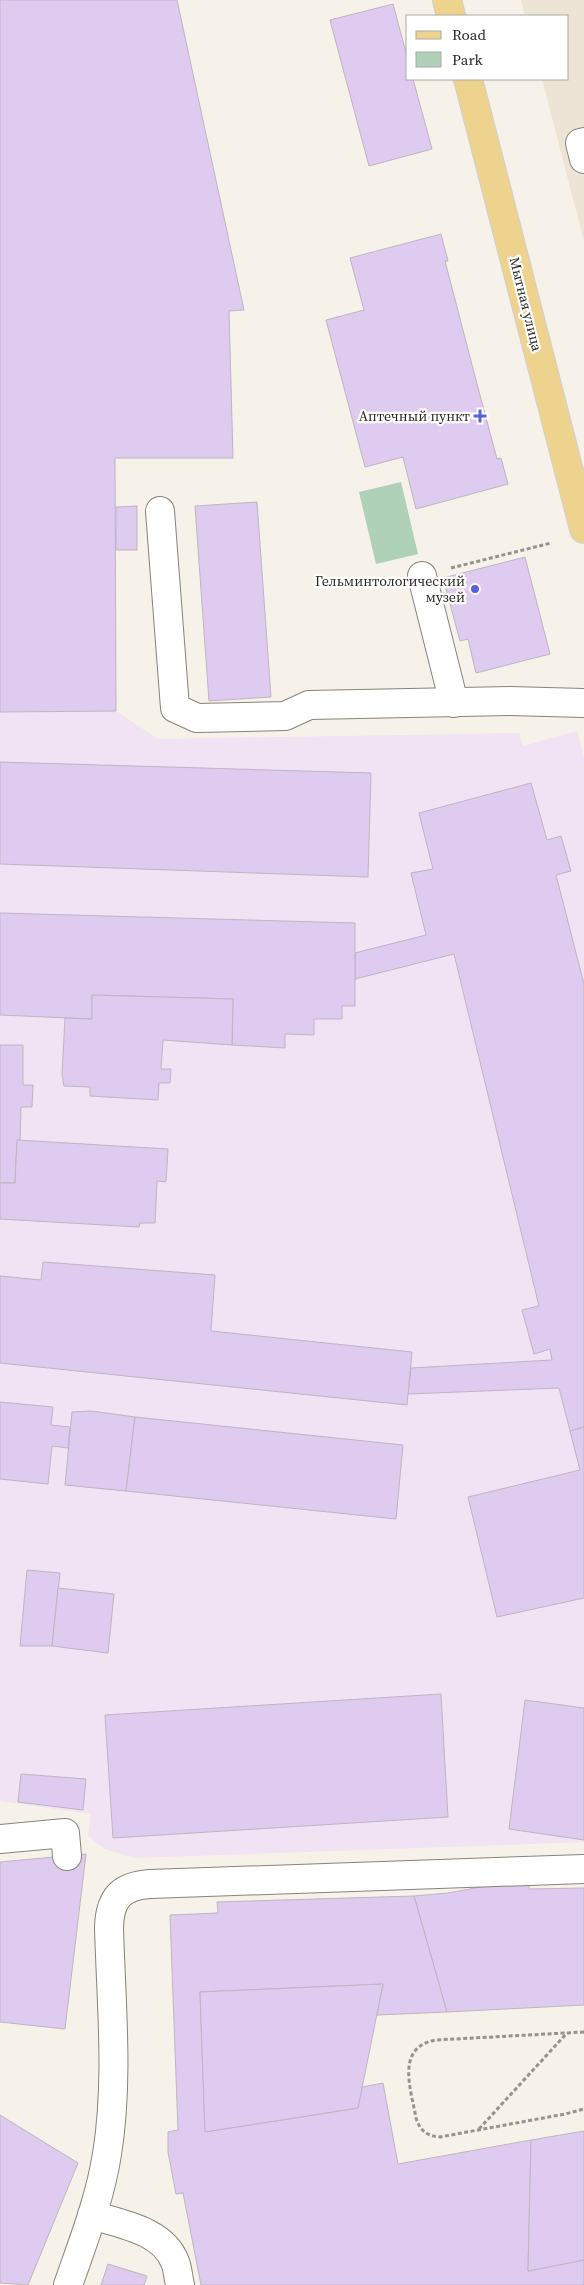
<svg xmlns="http://www.w3.org/2000/svg" width="584" height="2285" font-family="'Source Serif 4',serif">
<style>
.built{fill:#ede4d5}
.industrial{fill:#f1e2f4}
.green{fill:#afd1b7}
.building{fill:#dfcaf0;stroke:#bbb7bf}
.lines{fill:none;stroke-linecap:round;stroke-linejoin:round}
.minor-casing{stroke:#88847c;stroke-width:30}
.major-casing{stroke:#d0d0cf;stroke-width:30}
.path{stroke:#96928c;stroke-width:3;stroke-dasharray:4 2.5;stroke-linecap:butt}
.minor{stroke:#fff;stroke-width:28}
.major{stroke:#eed38e;stroke-width:28}
.poi-dot{fill:#5663da;stroke:#fff;stroke-width:2}
.labels{text-anchor:middle;dominant-baseline:central;stroke-width:4.5;stroke-linejoin:round;paint-order:stroke}
.street-label{font-size:14px;fill:#2a2925;stroke:#fff}
.poi-label{font-size:14px;fill:#2a2925;stroke:#fff;text-anchor:end}
</style>
<rect width="100%" height="100%" fill="#f6f1e9"/>
<!-- built -->
<polygon class="built" points="521,0 584,0 584,241 542,79 568,79 568,16 525,16"/>
<!-- industrial -->
<polygon class="industrial" points="0,0 177,0 244,310 229,311 233,458 115,458 116,711 158,739 519,733 523,746 577,731 584,758 584,1842 135,1858 105,1849 88,1836 91,1814 0,1801"/>
<!-- green -->
<polygon class="green" points="401,482 418,554 376,564 359,492"/>
<!-- building -->
<g class="building">
<polygon points="0,0 177,0 244,310 229,311 233,458 115,458 116,711 0,712"/>
<polygon points="393,4 408,60 408,79 413,79 432,149 369,166 330,20"/>
<polygon points="441,234 448,261 445,261 477,384 497,459 501,458 508,484 416,509 403,457 365,467 326,320 364,310 350,258"/>
<polygon points="257,502 271,697 209,701 195,506"/>
<polygon points="137,506 137,550 116,550 116,507"/>
<polygon points="525,557 550,654 476,673 468,639 460,641 443,578"/>
<polygon points="0,762 371,773 368,877 0,864"/>
<polygon points="531,783 547,840 561,836 571,871 556,875 584,984 584,1427 570,1431 559,1388 408,1394 411,1368 552,1360 550,1349 534,1354 522,1310 539,1306 454,954 355,979 355,953 426,935 411,873 433,869 419,813"/>
<polygon points="0,913 355,923 355,1006 342,1006 342,1019 314,1019 314,1035 285,1034 285,1048 232,1045 233,999 92,995 92,1019 0,1015"/>
<polygon points="92,995 233,999 232,1045 163,1040 161,1069 171,1069 170,1083 159,1083 158,1100 90,1096 90,1087 64,1086 62,1075 65,1018 92,1019"/>
<polygon points="0,1045 23,1045 23,1085 33,1085 32,1107 21,1107 20,1140 17,1140 15,1183 0,1183"/>
<polygon points="17,1140 168,1149 166,1182 157,1181 155,1223 140,1223 139,1227 0,1219 0,1183 15,1183"/>
<polygon points="43,1262 215,1275 211,1331 412,1352 407,1405 0,1363 0,1276 41,1280"/>
<polygon points="0,1402 53,1407 51,1425 70,1427 68,1448 52,1446 48,1484 0,1479"/>
<polygon points="91,1411 135,1417 126,1491 65,1485 72,1412"/>
<polygon points="135,1417 403,1445 396,1519 126,1491"/>
<polygon points="584,1427 584,1598 497,1617 468,1497 580,1470 570,1431"/>
<polygon points="27,1570 60,1573 52,1646 20,1646"/>
<polygon points="58,1588 114,1594 108,1653 52,1646"/>
<polygon points="441,1694 448,1817 113,1838 105,1715"/>
<polygon points="525,1700 584,1708 584,1840 509,1829"/>
<polygon points="21,1774 86,1779 83,1810 18,1802"/>
<polygon points="86,1854 65,2029 0,2022 0,1862"/>
<polygon points="529,1878 529,1889 584,1888 584,2005 447,2012 414,1896 448,1893"/>
<polygon points="414,1896 447,2012 377,2015 383,1984 200,1992 205,2132 358,2108 362,2087 383,2083 398,2164 531,2140 528,2271 584,2260 584,2285 201,2285 183,2193 176,2194 168,2152 168,2132 178,2130 170,1915 218,1913 217,1902"/>
<polygon points="383,1984 358,2108 205,2132 200,1992"/>
<polygon points="0,2115 78,2163 28,2285 0,2283"/>
<polygon points="584,2131 584,2260 528,2271 531,2140"/>
<polygon points="108,2264 147,2276 144,2285 101,2285"/>
</g>
<g class="lines">
<defs>
<g id="minor">
<polyline points="584,142 580,143 584,159"/>
<polyline points="160,511 175,708 197,718 285,716 309,705 510,701 584,703"/>
<polyline points="422,576 454,703"/>
<polyline points="0,1839 65,1833 67,1856"/>
<path d="M92,2215C120,2224 163,2230 175,2262C178,2269 178,2277 180,2285"/>
<path d="M68,2285C83,2242 100,2199 107,2154C119,2080 111,2002 109,1927C110,1898 121,1886 150,1884L584,1869"/>
</g>
<g id="major">
<polyline points="447,0 451,16"/>
<polyline points="468,79 584,529"/>
</g>
</defs>
<!-- minor casing -->
<use href="#minor" class="minor-casing"/>
<!-- major casing -->
<use href="#major" class="major-casing"/>
<!-- path -->
<g class="path">
<polyline points="451,568 551,543"/>
<path d="M584,2032L436,2040C395,2047 411,2089 416,2118C420,2131 427,2136 440,2137L565,2114L584,2109"/>
<polyline points="479,2129 567,2033"/>
</g>
<!-- minor -->
<use href="#minor" class="minor"/>
<!-- major -->
<use href="#major" class="major"/>
</g>
<!-- markers -->
<g class="poi-dot">
<path d="M477.5 408.5h5v5h5v5h-5v5h-5v-5h-5v-5h5z"/>
<circle cx="475" cy="589" r="5"/>
</g>
<g class="labels">
<!-- street labels -->
<g class="street-label">
<text transform="translate(526 304) rotate(76)">Мытная улица</text>
</g>
<!-- poi labels -->
<g class="poi-label">
<text x="470" y="416">Аптечный пункт</text>
<text x="465" y="581">Гельминтологический<tspan x="465" dy="16">музей</tspan></text>
</g>
</g>
<!-- legend -->
<rect x="406" y="15" width="162" height="65" fill="#ffffff" stroke="#aaa9a8"/>
<rect x="416" y="31" width="25" height="8" fill="#eed38e" stroke="#aaa9a8"/>
<text x="452" y="40" font-size="15" fill="#2a2925">Road</text>
<rect x="416" y="52" width="25" height="15" fill="#afd1b7" stroke="#aaa9a8"/>
<text x="452" y="65" font-size="15" fill="#2a2925">Park</text>
</svg>
